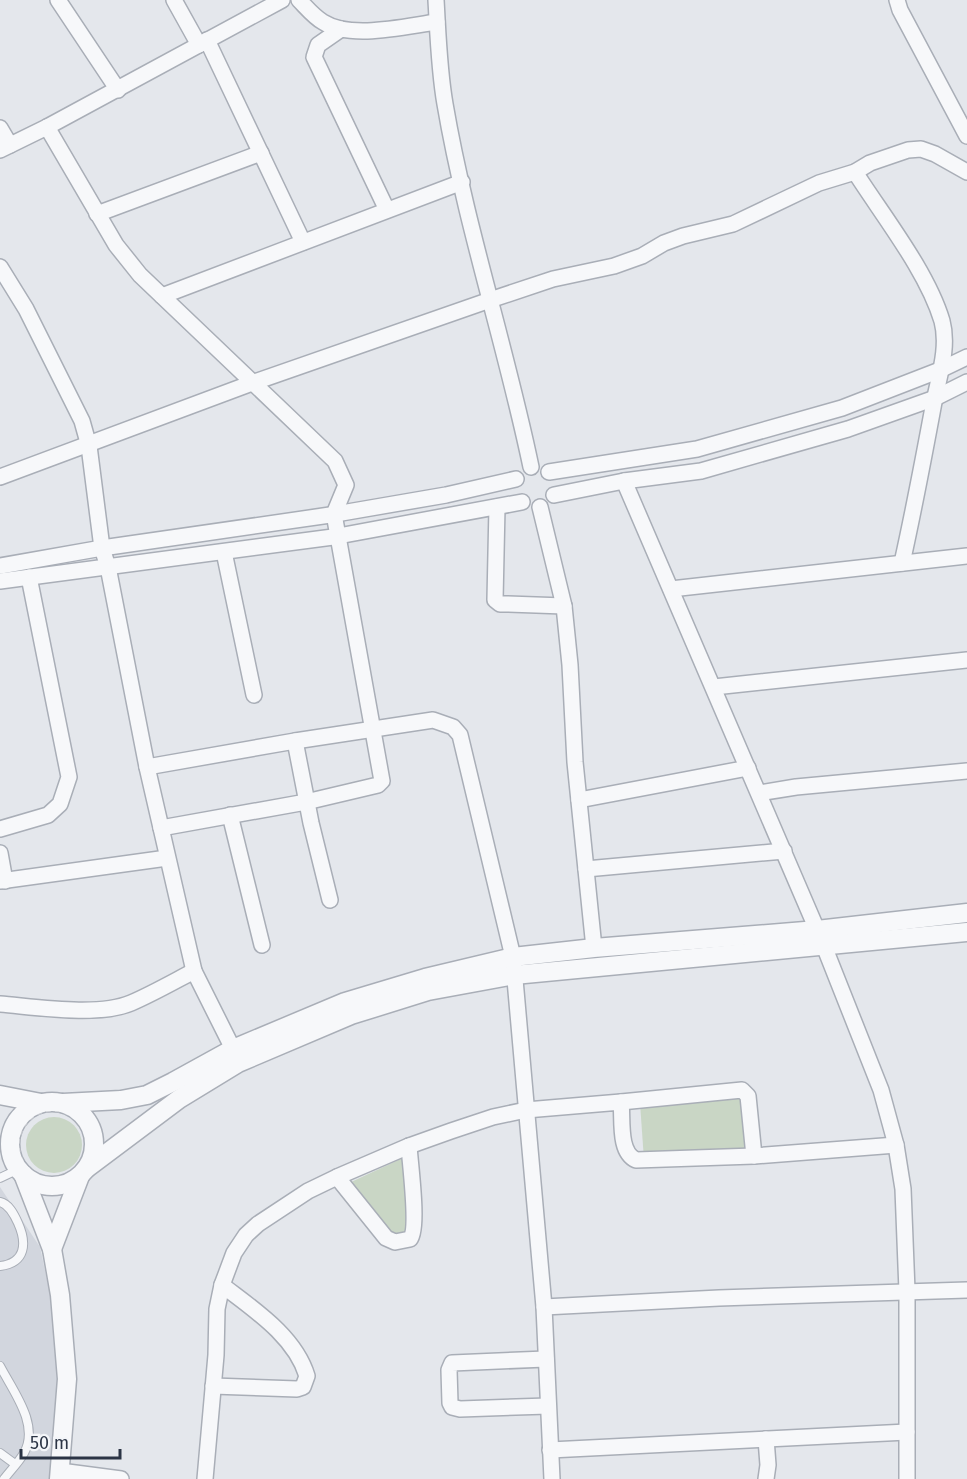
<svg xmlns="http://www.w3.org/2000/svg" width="967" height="1479" font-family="'Fira Sans',sans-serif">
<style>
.built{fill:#d2d6de}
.green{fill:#c9d6c5}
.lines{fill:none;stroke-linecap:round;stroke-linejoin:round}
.service-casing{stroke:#a9aeb7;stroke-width:10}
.minor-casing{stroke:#a9aeb7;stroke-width:18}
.tertiary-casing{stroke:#a9aeb7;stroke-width:21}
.path{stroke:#c2c5cb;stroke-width:2;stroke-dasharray:4.5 4.5;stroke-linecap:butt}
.service{stroke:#f7f8fa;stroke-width:8}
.minor{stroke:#f7f8fa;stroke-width:15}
.tertiary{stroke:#f7f8fa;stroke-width:18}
</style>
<rect width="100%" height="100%" fill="#e4e7ec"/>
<!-- built -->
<polygon class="built" points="0,1187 40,1247 55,1318 58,1413 54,1479 0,1479"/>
<!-- green -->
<g class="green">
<polygon points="751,1094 760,1154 644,1160 640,1103"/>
<circle cx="54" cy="1145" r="28"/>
<polygon points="405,1157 415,1235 393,1239 349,1183"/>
</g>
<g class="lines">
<defs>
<g id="service">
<polyline points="0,1178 19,1169"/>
<path d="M0,1202C9,1204 14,1214 18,1223C27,1243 26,1263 0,1266"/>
<path d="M0,1366C13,1391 40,1425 24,1453C19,1462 10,1471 4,1479"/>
<polyline points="0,1453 15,1464"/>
</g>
<g id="minor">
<polyline points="58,0 118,90"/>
<polyline points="174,0 199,45"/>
<path d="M299,0C306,7 314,17 323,22C351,40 406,26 437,22"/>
<path d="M436,0C438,34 439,70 445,104C466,227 506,346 531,467"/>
<polyline points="897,0 900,10 967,136"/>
<polyline points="341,29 318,45 314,57 387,210"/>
<polyline points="207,40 303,242"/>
<polyline points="47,127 116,245 140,275 335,461 346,485 334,514 382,781 378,785 306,802 161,828"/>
<polyline points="0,128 10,145"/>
<polyline points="0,150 47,127 282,0"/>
<path d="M855,172C883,216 927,271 942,321C949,347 939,376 934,402C924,456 914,509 902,563"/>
<polyline points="97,214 261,153"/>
<polyline points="0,267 26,309 82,421 89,446 102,548 108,567 147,767 194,971 233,1049 237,1060"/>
<polyline points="162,296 462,182"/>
<polyline points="549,472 697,449 842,408 940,370 967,357"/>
<polyline points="0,477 252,383 490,300 553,279 614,266 642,256 664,243 683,236 733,224 819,183 855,172 870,163 908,150 921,149 935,154 967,172"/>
<polyline points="624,481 824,946 881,1090 896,1145 903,1189 907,1291 907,1479"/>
<polyline points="554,495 624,481 701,471 848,429 935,398 967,382"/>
<polyline points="497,507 495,600 500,604 507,604 564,606"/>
<polyline points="540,507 564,606 570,665 575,762 594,948"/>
<polyline points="224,552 254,695"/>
<polyline points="0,566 102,548 330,515 446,495 516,479"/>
<polyline points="0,581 333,537 522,502"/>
<polyline points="671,589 967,556"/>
<polyline points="714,687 967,660"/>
<polyline points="295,741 311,823 330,900"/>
<polyline points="147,767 295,741 433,720 453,727 460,735 513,957 544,1307 552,1479"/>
<polyline points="759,793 796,787 967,771"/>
<polyline points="579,800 748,768"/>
<polyline points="230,815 262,945"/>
<polyline points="0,829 48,815 60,804 69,777 29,577"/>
<polyline points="0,853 5,881"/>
<polyline points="586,869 784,851"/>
<polyline points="0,881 167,858"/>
<path d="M0,1004C36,1007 98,1017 131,1003C152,994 173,982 194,971"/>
<polyline points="621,1102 742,1090 748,1096 754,1156"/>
<path d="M337,1177L386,1238L395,1242L410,1239C419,1229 410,1163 409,1146"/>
<polyline points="544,1307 719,1298 967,1290"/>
<polyline points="546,1359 452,1363 449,1370 450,1403 452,1407 460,1409 548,1406"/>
<path d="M213,1386L297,1389L303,1387L307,1376C295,1336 253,1309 222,1285"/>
<polyline points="550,1450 907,1432"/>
<polyline points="60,1471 121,1479"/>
<path d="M205,1479L216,1355L217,1309L222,1285L234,1253L246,1235L258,1224L308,1191L337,1177L409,1146L451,1131L493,1117L526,1110L621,1102C623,1119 618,1152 636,1160L754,1156L896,1145"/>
<polyline points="766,1479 768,1465 766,1439"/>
</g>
<g id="tertiary">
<polyline points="0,1095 41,1103"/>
<circle cx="52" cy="1144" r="42"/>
<polyline points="63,1103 121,1100 147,1095 173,1082 233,1049 345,1002 425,978 513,957 594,948 817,930 967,913"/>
<polyline points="87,1168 179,1099 238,1063 351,1015 428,991 514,975 967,932"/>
<polyline points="23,1174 52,1249 60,1295 67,1379 59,1479"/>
<polyline points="52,1249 80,1176"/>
</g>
</defs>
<!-- service casing -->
<use href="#service" class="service-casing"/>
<!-- minor casing -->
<use href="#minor" class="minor-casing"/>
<!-- tertiary casing -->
<use href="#tertiary" class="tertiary-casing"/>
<!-- path -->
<circle class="path" cx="53" cy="1145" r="34"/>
<!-- service -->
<use href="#service" class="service"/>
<!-- minor -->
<use href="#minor" class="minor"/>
<!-- tertiary -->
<use href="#tertiary" class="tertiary"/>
</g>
<!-- scale -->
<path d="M21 1449v9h99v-9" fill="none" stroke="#2b3445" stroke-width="3"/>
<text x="30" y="1449" font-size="18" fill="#2b3445" stroke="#f4f6f9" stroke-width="4.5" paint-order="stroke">50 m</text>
</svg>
